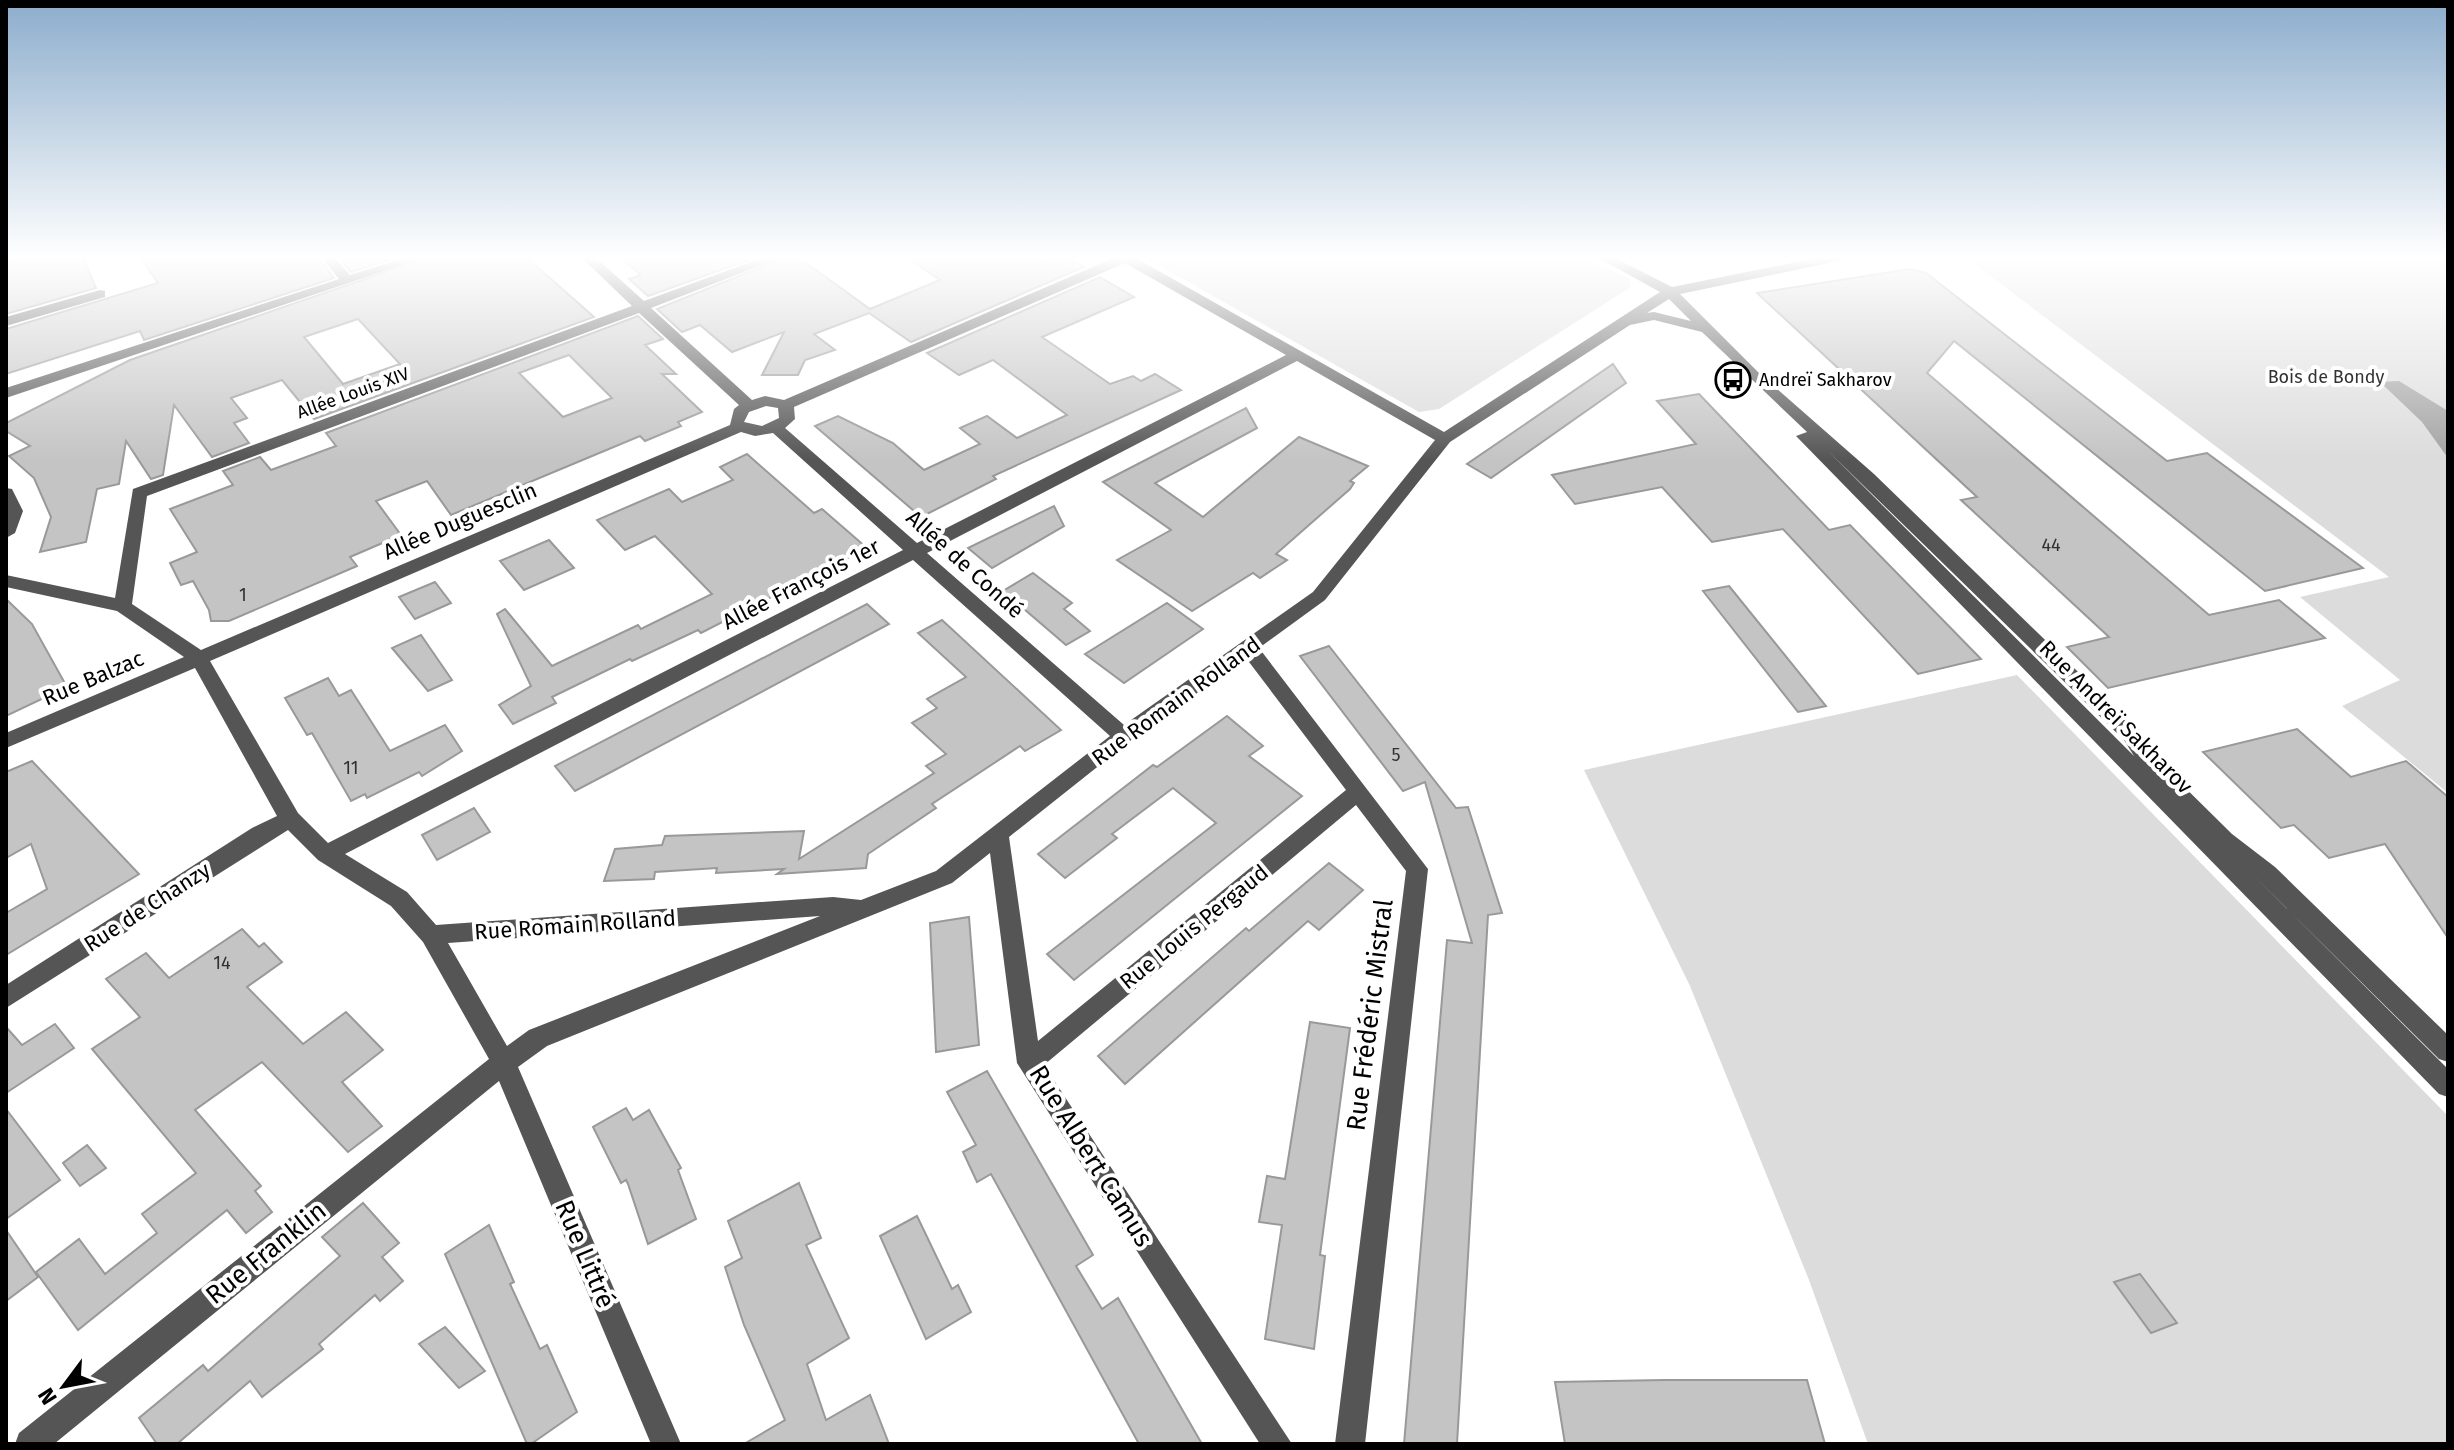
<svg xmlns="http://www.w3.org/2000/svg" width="2454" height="1450" font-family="'Fira Sans',sans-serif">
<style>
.green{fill:#dcdcdc}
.water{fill:#a3a3a3}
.building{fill:#c4c4c4;stroke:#999;stroke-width:2;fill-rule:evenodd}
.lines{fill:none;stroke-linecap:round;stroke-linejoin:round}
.minor{fill:#555;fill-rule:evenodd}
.labels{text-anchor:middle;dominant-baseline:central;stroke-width:8;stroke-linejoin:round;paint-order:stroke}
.far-park-label{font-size:18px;fill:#333;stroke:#fff}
.far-poi-label{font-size:18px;fill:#000;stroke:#fff;text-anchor:start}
.far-street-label{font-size:18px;fill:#000;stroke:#fff}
.number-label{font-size:18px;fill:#313131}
.street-label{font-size:22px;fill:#000;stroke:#fff}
.near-street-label{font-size:26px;fill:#000;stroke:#fff}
</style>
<rect width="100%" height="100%" fill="#fff"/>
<!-- green -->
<g class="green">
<polygon points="1144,257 1581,257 1629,278 1631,287 1439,409 1419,412"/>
<polygon points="1965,257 2448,257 2448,793 2342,706 2400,680 2300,597 2389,577"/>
<polygon points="2017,675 2448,1116 2448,1444 1868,1444 1809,1280 1690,986 1584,770"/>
</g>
<!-- water -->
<polygon class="water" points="2399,381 2448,411 2448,458 2422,422 2380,382"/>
<!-- building -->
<g class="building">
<polygon points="30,257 83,257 96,288 6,314 6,263"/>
<polygon points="140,257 318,257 334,278 144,340 140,331 6,374 6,329 158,283"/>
<polygon points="338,257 398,257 351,272"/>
<path d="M429,257H526L594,317L314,419L282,380L231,398L247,418L234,423L249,443L212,457L174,405L163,475L151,479L126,441L119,484L97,489L86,542L40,552L51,517L34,478L9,456L30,446L6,431V423L130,360ZM358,319L400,364L343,384L304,337Z"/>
<polygon points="620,257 757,257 648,296 629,279 641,275"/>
<polygon points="786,257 798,257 870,309 940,280 906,257 1031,257 1040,262 1066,257 1084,267 911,342 869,313 814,334 835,350 805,360 798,375 762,375 784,332 732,352 700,325 682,332 657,309"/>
<polygon points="1910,269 1926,273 2167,461 2207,453 2363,568 2265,591 1954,341 1927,373 2209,615 2279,600 2325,638 2108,688 2067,647 2109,637 1961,500 1977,497 1757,293"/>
<polygon points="1100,277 1134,297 1042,337 1110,384 1133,376 1141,381 1155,374 1181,390 993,476 996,479 921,517 815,426 838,416 893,443 924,470 980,444 960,428 987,416 1017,438 1067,415 993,360 959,375 927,353"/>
<path d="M638,316L663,339L645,345L676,374H662L702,412L678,422L681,426L645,441L640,436L451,515L427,481L376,501L401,535L350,557L357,566L229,621H211L209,610L193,581L181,585L170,563L197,552L170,509L233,485L223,471L260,457L271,470L336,446L326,433ZM569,355L612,398L563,417L519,373Z"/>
<polygon points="1613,364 1626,383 1491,478 1467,464"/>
<polygon points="1699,394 1829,530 1850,525 1981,659 1918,674 1783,529 1712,542 1662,487 1575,504 1552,475 1696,444 1657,401"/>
<polygon points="1246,408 1257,428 1155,483 1203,517 1299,437 1368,466 1350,481 1354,483 1350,489 1276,554 1287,560 1260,578 1253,573 1192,611 1117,560 1171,530 1103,482"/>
<polygon points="747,454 814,513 822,509 867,548 701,633 698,630 632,661 630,659 552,697 556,703 513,724 499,705 531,686 497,614 505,609 552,666 638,625 641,629 712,594 655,536 625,550 597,520 669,489 682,502 733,480 720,467"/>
<polygon points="1054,506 1064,526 992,568 968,548"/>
<polygon points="549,540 574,568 524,590 500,561"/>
<polygon points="1033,573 1072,603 1064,609 1090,631 1066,645 1003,591"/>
<polygon points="435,582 451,603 415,619 399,597"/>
<polygon points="1729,586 1826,706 1798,712 1703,591"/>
<polygon points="6,599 32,624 67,687 6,716"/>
<polygon points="1167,603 1203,629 1124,683 1085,654"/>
<polygon points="867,604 889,624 611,772 575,791 555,766"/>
<polygon points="942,620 1061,730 1025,751 1020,746 932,804 936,808 868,854 866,868 777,874 784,869 716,873 717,868 655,872 654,879 604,881 615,849 662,845 665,836 804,831 799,859 934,773 926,766 946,754 912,723 937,708 927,699 966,677 918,633"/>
<polygon points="421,635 452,680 428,691 392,648"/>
<polygon points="1329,646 1456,808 1468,807 1502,913 1488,915 1457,1444 1404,1444 1447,940 1472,943 1425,782 1403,791 1300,656"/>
<polygon points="328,678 339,696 351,690 390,751 445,725 462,751 422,776 419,772 367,798 365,794 351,801 312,733 307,735 285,698"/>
<polygon points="1227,716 1263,746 1249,756 1302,796 1074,980 1047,954 1216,823 1173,788 1112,834 1117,838 1065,878 1038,854 1153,765 1157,767"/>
<polygon points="2297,729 2351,777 2406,761 2448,797 2448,938 2385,844 2329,858 2294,825 2281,828 2203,752"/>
<polygon points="32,761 139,874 6,955 6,913 47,889 31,844 6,858 6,772"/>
<polygon points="474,808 490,832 437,860 422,835"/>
<polygon points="1329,863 1363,890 1319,930 1308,921 1125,1084 1098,1056 1246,928 1249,931"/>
<polygon points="969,917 979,1045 936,1052 930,923"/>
<polygon points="242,929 259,947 264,943 282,962 247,987 303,1044 346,1012 383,1050 342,1082 382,1126 348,1152 262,1062 195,1110 261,1186 255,1191 272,1212 246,1233 227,1210 78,1330 36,1272 79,1239 105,1274 157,1233 142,1214 196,1173 92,1049 140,1017 106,979 146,953 169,978"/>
<polygon points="1310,1022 1350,1028 1320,1255 1325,1256 1314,1349 1265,1339 1282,1225 1259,1222 1267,1176 1285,1179"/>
<polygon points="55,1024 74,1048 6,1093 6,1027 22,1045"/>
<polygon points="987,1071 1093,1255 1076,1266 1102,1309 1118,1298 1202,1444 1139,1444 991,1174 977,1182 963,1152 976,1145 947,1092"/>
<polygon points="626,1108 633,1120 649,1110 681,1168 678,1170 696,1219 648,1244 628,1184 626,1180 621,1183 593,1127"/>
<polygon points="6,1109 60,1180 6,1219"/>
<polygon points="87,1145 106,1168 80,1186 63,1163"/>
<polygon points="799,1183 821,1238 806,1245 849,1338 807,1364 826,1420 870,1395 889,1444 744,1444 785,1420 744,1325 725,1267 742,1258 728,1221"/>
<polygon points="363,1203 399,1243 382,1257 403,1281 380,1301 375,1295 319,1344 323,1349 262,1397 250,1381 177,1444 157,1444 139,1418 203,1365 208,1371 340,1256 322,1237"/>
<polygon points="917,1216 952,1289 958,1285 971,1312 926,1339 880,1236"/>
<polygon points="489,1225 514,1282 510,1284 540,1349 547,1345 577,1412 531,1444 527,1444 445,1254"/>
<polygon points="6,1230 38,1277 6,1301"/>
<polygon points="2140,1274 2177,1323 2151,1333 2114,1282"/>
<polygon points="445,1327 485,1371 459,1388 419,1344"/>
<polygon points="1664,1380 1807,1380 1825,1444 1565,1444 1555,1382"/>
</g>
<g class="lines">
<!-- minor -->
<g class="minor">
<polygon points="321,257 334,257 350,275 407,257 426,257 6,398 6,388 339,279"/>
<path d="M581,257H595L644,301L765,257H783L651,308L752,400L765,396L784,400L1116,257H1134L1444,432L1660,292L1597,257H1613L1672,287L1821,257H1845L1839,261L1680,294L1760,374L1874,474L2138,730L2159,762L2232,834L2275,867L2448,1035V1062L2439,1059L2252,874L2448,1069V1097L2439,1094L1796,436L1807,432L1702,332L1654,320L1630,325L1450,442L1325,600L1259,648L1428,869L1365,1444H1335L1406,871L1356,805L1044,1065L1292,1444H1260L1017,1063L990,853L952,883L547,1046L518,1067L681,1444H651L499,1081L54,1444H15L19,1433L489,1059L423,942L391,906L318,860L288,830L6,1008V985L252,828L277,816L195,668L6,748V733L184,657L117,611L6,587V575L115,598L133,489L632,306ZM1125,263L1286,355L917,543L785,428L795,419L794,407ZM1669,299L1691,321L1654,312L1647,313ZM639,313L739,405L734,409L730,425L201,650L132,604L147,496ZM1297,361L1435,440L1313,592L1124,725L927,553ZM766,406L778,408L779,418L762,426L744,422L749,412ZM741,432L755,436L773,433L903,550L328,843L298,813L210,661ZM1827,450L2124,740L2134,756ZM913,560L1110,736L936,871L861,900L833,897L436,925L407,892L345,854ZM1246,658L1346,790L1038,1041L1009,837L1130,741ZM820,916L529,1030L507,1046L448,943Z"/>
<polygon points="100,290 105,291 105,297 6,326 6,317"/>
<polygon points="6,488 12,489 23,511 15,533 6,538"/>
</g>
</g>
<!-- sky -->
<linearGradient id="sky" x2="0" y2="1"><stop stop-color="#8cadcc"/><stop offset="0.56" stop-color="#fff"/><stop offset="1" stop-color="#fff" stop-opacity="0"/></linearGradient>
<rect width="2454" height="460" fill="url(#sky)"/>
<!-- icons -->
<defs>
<symbol id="bus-ring" viewBox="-11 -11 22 22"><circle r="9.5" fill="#fff" stroke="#000" stroke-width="1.5"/><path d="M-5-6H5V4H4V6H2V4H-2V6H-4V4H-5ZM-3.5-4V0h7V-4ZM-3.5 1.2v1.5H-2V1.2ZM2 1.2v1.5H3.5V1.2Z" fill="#000"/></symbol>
</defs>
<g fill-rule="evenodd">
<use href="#bus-ring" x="1713" y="360" width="40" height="40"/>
</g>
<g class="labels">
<!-- far-park labels -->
<g class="far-park-label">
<text x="2326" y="377">Bois de Bondy</text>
</g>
<!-- far-poi labels -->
<g class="far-poi-label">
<text x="1759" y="380">Andreï Sakharov</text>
</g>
<!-- far-street labels -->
<g class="far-street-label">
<text transform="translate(353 393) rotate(-20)">Allée Louis XIV</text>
</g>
<!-- number labels -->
<g class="number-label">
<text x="2051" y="545">44</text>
<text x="243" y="595">1</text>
<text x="1396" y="755">5</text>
<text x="351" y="768">11</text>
<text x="222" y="963">14</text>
</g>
<!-- street labels -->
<g class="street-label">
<text transform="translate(460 521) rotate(-23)">Allée Duguesclin</text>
<text transform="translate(965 564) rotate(42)">Allée de Condé</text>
<text transform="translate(801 584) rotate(-27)">Allée François 1er</text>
<text transform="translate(93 678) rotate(-23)">Rue Balzac</text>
<text transform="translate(1176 701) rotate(-36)">Rue Romain Rolland</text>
<text transform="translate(2116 717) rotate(45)">Rue Andreï Sakharov</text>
<text transform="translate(147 907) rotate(-33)">Rue de Chanzy</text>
<text transform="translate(575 925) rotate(-4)">Rue Romain Rolland</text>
<text transform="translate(1194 927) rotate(-39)">Rue Louis Pergaud</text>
</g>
<!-- near-street labels -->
<g class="near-street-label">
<text transform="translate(1370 1015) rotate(-83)">Rue Frédéric Mistral</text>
<text transform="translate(1091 1156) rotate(58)">Rue Albert Camus</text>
<text transform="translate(266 1253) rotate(-39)">Rue Franklin</text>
<text transform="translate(585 1254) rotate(67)">Rue Littré</text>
</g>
</g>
<!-- border -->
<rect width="2454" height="1450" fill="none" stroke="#000000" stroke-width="16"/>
<!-- north arrow -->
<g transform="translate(64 1386) rotate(238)" stroke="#ffffff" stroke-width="6" paint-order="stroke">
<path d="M0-6L14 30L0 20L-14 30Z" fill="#000000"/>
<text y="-12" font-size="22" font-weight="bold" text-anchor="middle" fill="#000000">N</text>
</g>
</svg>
